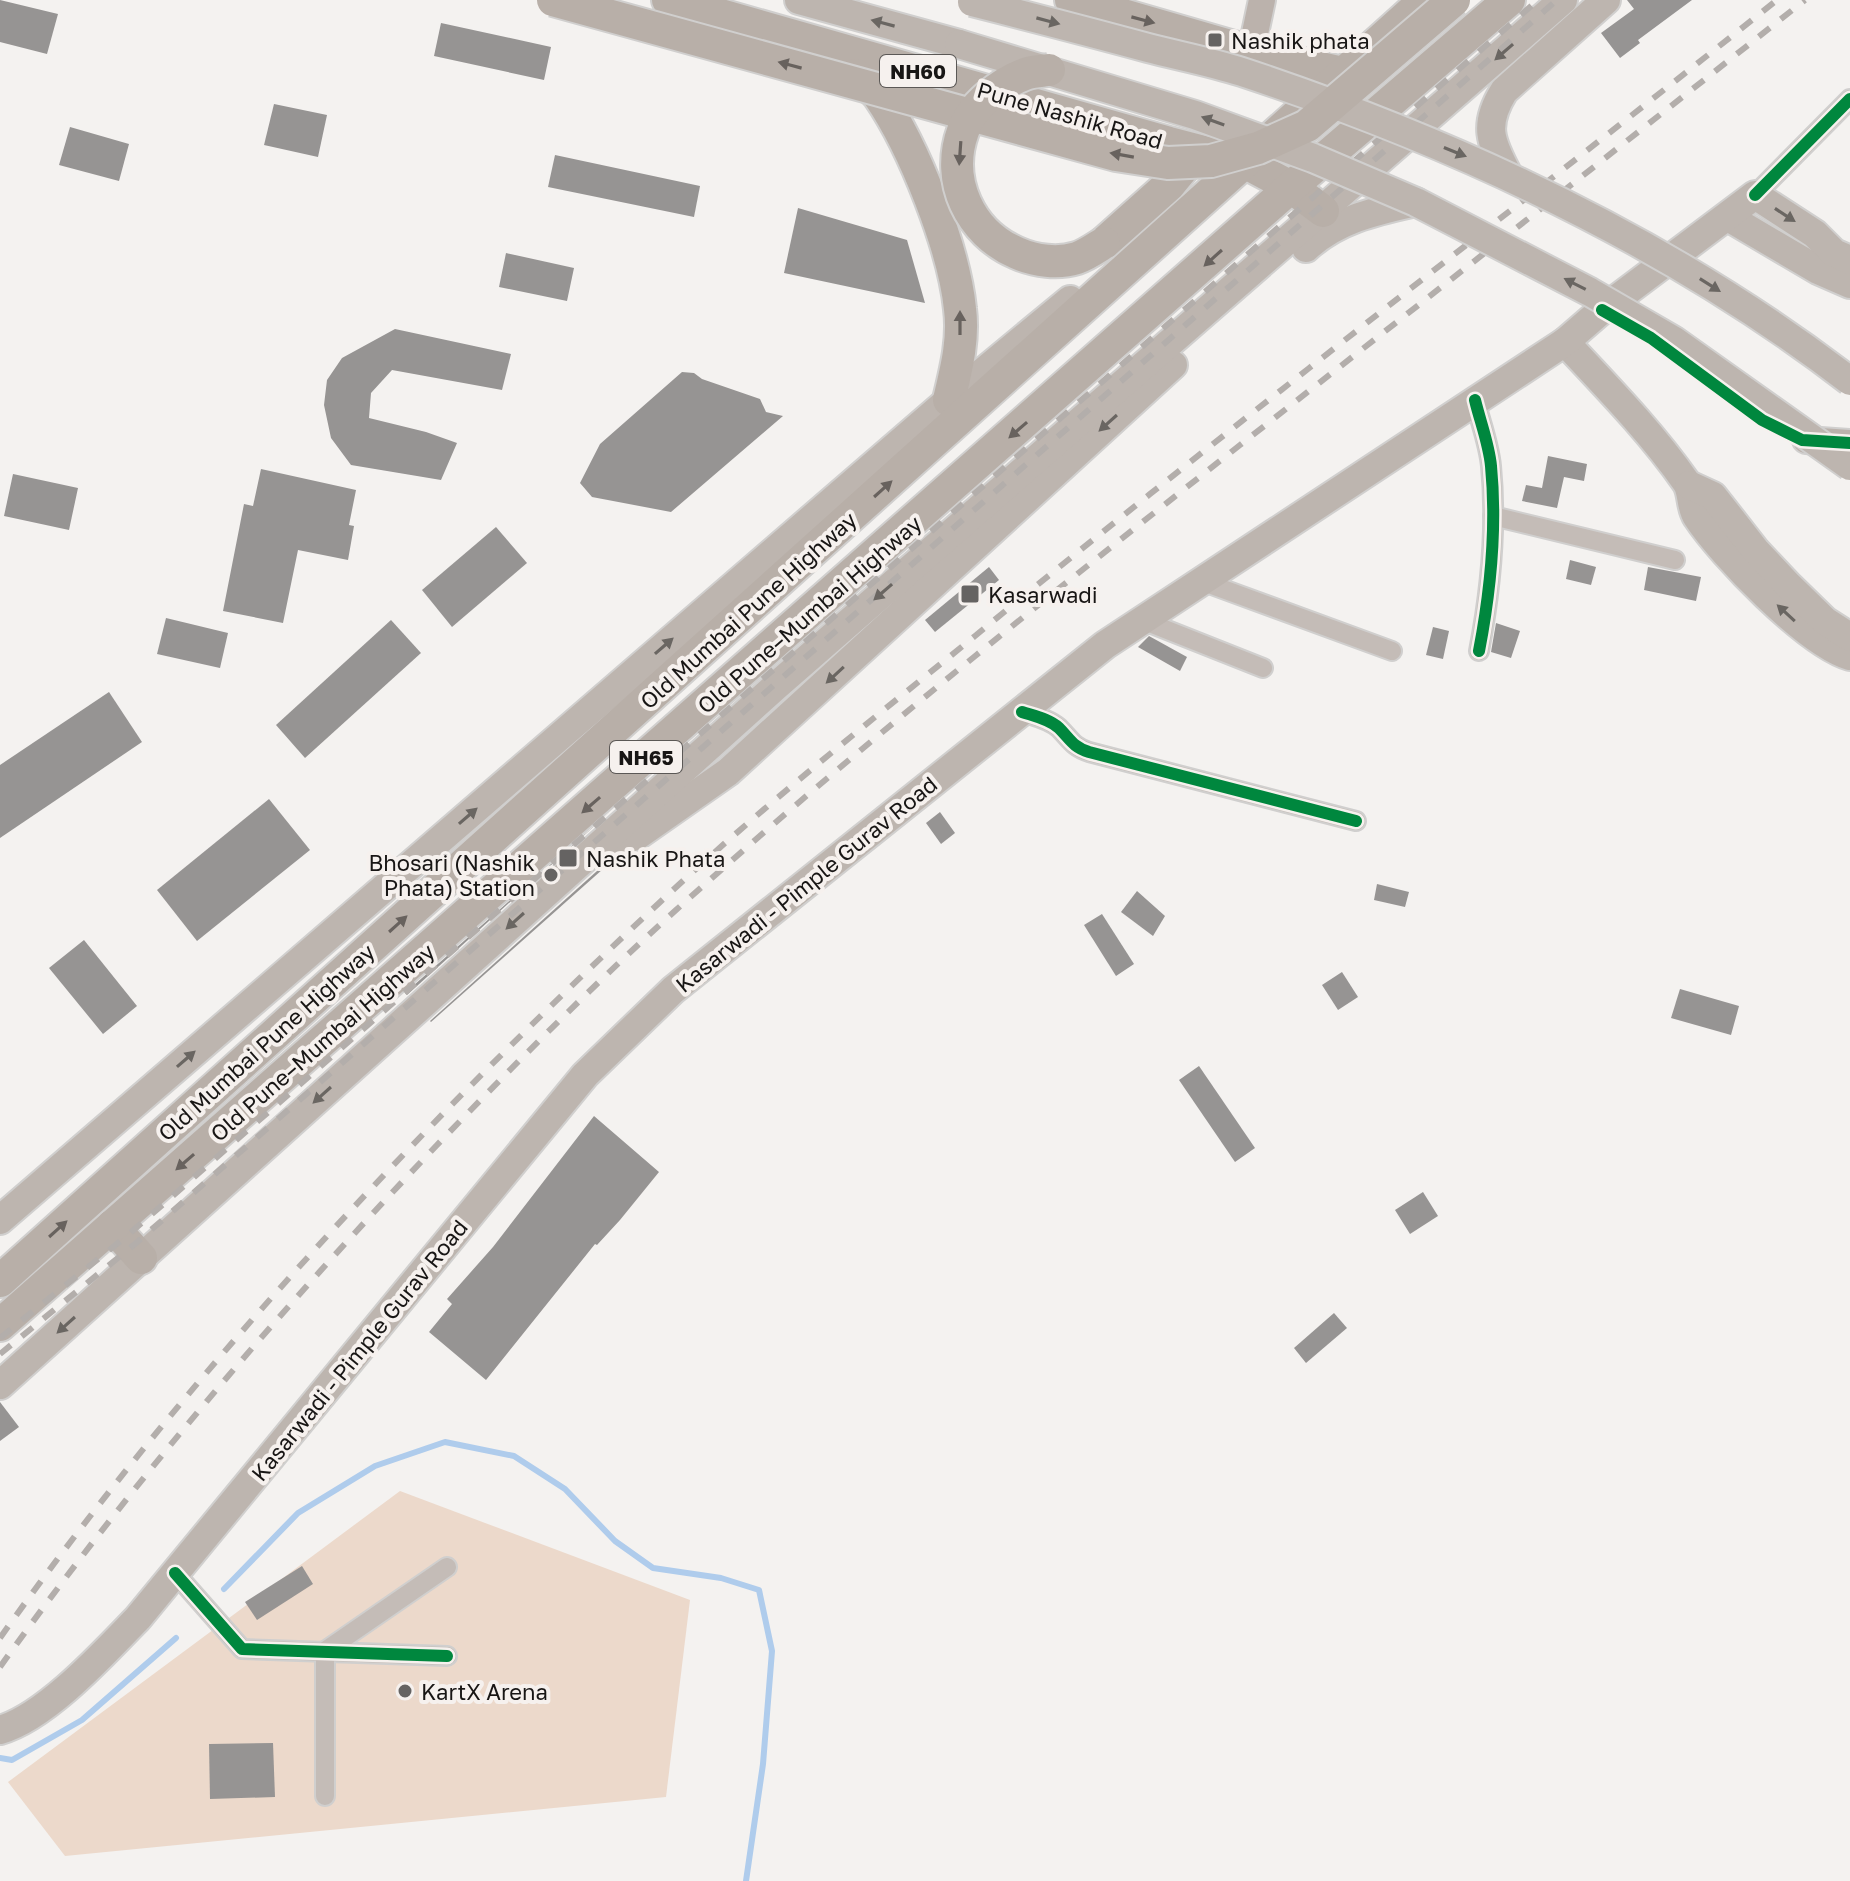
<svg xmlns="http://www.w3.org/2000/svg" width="1850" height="1881" font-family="'Golos Text',sans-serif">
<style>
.green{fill:#ecd9cb}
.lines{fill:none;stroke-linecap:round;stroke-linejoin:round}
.stream{stroke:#afccec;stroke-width:6}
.building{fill:#969493}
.street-casing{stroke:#d0cfce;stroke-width:22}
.secondary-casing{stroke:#d0cfce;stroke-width:30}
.primary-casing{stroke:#d0cfce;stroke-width:32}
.highway-casing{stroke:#d0cfce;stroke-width:36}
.street{stroke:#c4bcb7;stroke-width:18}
.secondary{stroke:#bbb2ac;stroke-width:26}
.primary{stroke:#bdb5af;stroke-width:28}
.highway{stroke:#b8afa8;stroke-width:32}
.rail{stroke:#b3aeab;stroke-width:6;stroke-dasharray:14 14;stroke-linecap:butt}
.primary-bridge-casing{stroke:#d0cfce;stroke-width:32;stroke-linecap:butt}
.highway-bridge-casing{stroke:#d0cfce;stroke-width:36;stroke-linecap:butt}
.primary-bridge{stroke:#bdb5af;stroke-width:28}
.highway-bridge{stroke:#b8afa8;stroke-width:32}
.cycleway-casing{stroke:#f6f1ee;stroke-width:17}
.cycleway{stroke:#00873e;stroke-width:12}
.oneway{fill:#68625e}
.oneway2{fill:#6a6662}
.poi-dot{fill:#656362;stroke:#f6f1ee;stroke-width:3}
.labels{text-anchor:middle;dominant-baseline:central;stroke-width:8;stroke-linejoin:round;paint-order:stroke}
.shield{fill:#f6f1ee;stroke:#5b5856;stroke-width:2}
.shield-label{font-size:20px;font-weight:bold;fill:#181615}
.poi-label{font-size:22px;fill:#181615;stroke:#f6f1ee;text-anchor:start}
.street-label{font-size:22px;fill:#181615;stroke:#f6f1ee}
</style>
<rect width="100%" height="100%" fill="#f4f2f0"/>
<!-- green -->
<polygon class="green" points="400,1491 690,1600 666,1797 65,1856 8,1782"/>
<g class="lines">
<!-- stream -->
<g class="stream">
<polyline points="224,1589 298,1513 375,1466 445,1442 514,1456 565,1489 615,1541 653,1568 721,1578 759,1590 772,1651 763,1764 746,1881"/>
<polyline points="0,1758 12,1760 82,1720 176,1638"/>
</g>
</g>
<!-- building -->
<g class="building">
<polygon points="0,0 58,14 47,54 0,42"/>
<polygon points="1627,0 1692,0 1638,40 1640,43 1620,58 1601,33 1634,9"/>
<polygon points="441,23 551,47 544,80 434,56"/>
<polygon points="274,104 327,115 318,157 264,145"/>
<polygon points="70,127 129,144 119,181 59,165"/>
<polygon points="555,155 700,186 694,217 548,187"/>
<polygon points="798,208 907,240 925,303 784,273"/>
<polygon points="506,253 574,268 567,301 499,287"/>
<polygon points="395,329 511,354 502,390 392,370 371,393 369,418 426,432 457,443 441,480 351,465 331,438 324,405 327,380 342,358"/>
<polygon points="682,372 694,373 702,379 760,399 766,412 783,416 671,512 592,497 580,483 600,444"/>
<polygon points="1548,456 1587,464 1584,481 1564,477 1557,508 1522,501 1526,485 1542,488"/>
<polygon points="261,469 356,490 349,525 354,526 348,560 298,550 283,623 223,611 244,504 253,506"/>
<polygon points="13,474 78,488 69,530 4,516"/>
<polygon points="496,527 527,563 452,627 422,590"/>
<polygon points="1570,560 1596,567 1591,585 1566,579"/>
<polygon points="989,567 999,580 935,632 925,620"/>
<polygon points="1648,567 1701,577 1696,601 1644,590"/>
<polygon points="166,618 228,633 220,668 157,654"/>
<polygon points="391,620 421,653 305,758 276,725"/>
<polygon points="1496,623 1520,631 1511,658 1491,652"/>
<polygon points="1433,627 1449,631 1443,659 1426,655"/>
<polygon points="1149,636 1187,657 1180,671 1138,647"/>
<polygon points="109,692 142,742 0,838 0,765"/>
<polygon points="269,799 310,850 197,941 157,890"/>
<polygon points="611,811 407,995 405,993"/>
<polygon points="940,812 955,833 941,844 926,823"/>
<polygon points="612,861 431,1022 430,1021 607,862"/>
<polygon points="1377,884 1409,892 1405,907 1374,900"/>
<polygon points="1137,891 1165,916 1153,936 1121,912"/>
<polygon points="1102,914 1134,964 1116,976 1084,925"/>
<polygon points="84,940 137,1006 103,1034 49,968"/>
<polygon points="1342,972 1358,997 1338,1010 1322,985"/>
<polygon points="1680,989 1739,1006 1731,1035 1671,1018"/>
<polygon points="1199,1066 1255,1148 1235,1162 1179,1080"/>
<polygon points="594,1116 659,1172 620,1220 597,1245 595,1244 486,1380 429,1332 452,1304 447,1299 493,1247"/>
<polygon points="1423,1192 1438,1216 1410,1234 1395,1210"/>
<polygon points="1334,1313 1347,1328 1306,1363 1294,1348"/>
<polygon points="0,1402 19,1427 0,1441"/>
<polygon points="302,1566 313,1584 257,1620 245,1602"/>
<polygon points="273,1743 275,1797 210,1799 209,1744"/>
</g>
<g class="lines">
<defs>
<g id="street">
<polyline points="1755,195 1850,99"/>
<path d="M1475,400C1480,421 1489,444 1491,466C1497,529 1491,589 1479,651"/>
<polyline points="1493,516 1675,560"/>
<polyline points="1201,581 1392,651"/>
<polyline points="1142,620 1263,668"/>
<path d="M1022,712C1034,716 1049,719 1059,728C1070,739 1073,747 1089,752L1356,821"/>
<polyline points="175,1573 242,1649 447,1656"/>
<polyline points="325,1796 325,1651 447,1567"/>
</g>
<g id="secondary">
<polyline points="1251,52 1262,0"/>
<polyline points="1806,440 1850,443"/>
</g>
<g id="primary">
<polyline points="799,0 959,44"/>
<path d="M1508,175C1490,141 1483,125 1504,91L1606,0"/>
<polyline points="1728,217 1818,270 1850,284"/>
<path d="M1306,248C1337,219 1376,211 1416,202"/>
<path d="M1565,342C1607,387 1651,432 1686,482C1693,492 1690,507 1697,517C1722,555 1807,643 1850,656"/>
<polyline points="1689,485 1713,496 1756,551 1788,585 1825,621 1850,637"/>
<polyline points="610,845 638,835 728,772 1173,365"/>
<polyline points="0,1220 949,400 1070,300"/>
<polyline points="0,1385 776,686 1563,0"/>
<path d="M0,1730C46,1717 104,1653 138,1618L585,1075L673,990L1105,645L1565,342L1602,310L1755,195L1815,234L1834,253L1850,260"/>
</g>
<g id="highway">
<polyline points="668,0 1169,143 1246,163 1291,187 1323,211"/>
<polyline points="1071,0 1251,52 1343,73"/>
<path d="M856,75C864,82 873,88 879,96C914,147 954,248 960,309C964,340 956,370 949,400"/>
<polyline points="1104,243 1169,185 1197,151"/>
<polyline points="112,1226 141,1258"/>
<polyline points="0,1281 1425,0"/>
<polyline points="0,1325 1291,187 1509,0"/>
</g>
</defs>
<!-- street casing -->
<use href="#street" class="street-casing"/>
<!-- secondary casing -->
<use href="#secondary" class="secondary-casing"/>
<!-- primary casing -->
<use href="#primary" class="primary-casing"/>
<!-- highway casing -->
<use href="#highway" class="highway-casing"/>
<!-- street -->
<use href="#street" class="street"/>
<!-- secondary -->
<use href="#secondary" class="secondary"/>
<!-- primary -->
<use href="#primary" class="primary"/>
<!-- highway -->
<use href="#highway" class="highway"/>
<!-- rail -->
<g class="rail">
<polyline points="0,1338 128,1235 1538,0"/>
<polyline points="0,1354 135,1244 1557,0"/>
<path d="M0,1638C188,1372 420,1126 658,904C759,809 868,723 975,636C1238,419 1511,213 1777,0"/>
<path d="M0,1667C132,1482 280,1310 437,1145C514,1065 593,985 676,910C857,747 1049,596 1240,445C1429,297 1617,149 1805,0"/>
</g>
<defs>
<g id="primary-bridge">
<path d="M972,2C1031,17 1089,32 1148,48C1179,56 1211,62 1242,72C1459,144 1668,241 1850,381"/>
<polyline points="959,44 1195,115 1313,158 1416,202 1590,292 1673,340 1850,466"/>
</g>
<g id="highway-bridge">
<polyline points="553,0 1116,155 1168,163 1211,161 1258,148 1307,126 1454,0"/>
<path d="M1049,70C1042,71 1032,71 1025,74C1001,83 971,106 963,131C945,181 970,233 1017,253C1035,261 1058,264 1077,258C1086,255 1096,248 1104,243"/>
</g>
</defs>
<!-- primary-bridge casing -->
<use href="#primary-bridge" class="primary-bridge-casing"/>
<!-- highway-bridge casing -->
<use href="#highway-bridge" class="highway-bridge-casing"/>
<!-- primary-bridge -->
<use href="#primary-bridge" class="primary-bridge"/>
<!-- highway-bridge -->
<use href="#highway-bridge" class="highway-bridge"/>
<defs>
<g id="cycleway">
<polyline points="1755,195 1850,99"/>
<polyline points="1602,310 1651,338 1762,420 1802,440 1850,443"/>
<path d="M1475,400C1480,421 1489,444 1491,466C1497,529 1491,589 1479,651"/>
<path d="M1022,712C1034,716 1049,719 1059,728C1070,739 1073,747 1089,752L1356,821"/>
<polyline points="175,1573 242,1649 447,1656"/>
</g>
</defs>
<!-- cycleway casing -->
<use href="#cycleway" class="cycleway-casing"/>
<!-- cycleway -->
<use href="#cycleway" class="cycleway"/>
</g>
<!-- one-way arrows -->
<defs><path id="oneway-solid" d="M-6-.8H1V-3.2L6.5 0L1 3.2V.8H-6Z" transform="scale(2)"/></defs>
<g class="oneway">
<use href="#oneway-solid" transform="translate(1143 20) rotate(15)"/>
<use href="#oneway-solid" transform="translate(790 65) rotate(-165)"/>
<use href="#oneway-solid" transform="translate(960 153) rotate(94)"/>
<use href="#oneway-solid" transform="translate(1122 155) rotate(-170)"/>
<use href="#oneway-solid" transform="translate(1213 258) rotate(138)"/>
<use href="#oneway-solid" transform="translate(960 323) rotate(-90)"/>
<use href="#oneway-solid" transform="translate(1018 430) rotate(139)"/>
<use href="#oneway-solid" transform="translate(883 489) rotate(-42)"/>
<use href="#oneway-solid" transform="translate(591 805) rotate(139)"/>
<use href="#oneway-solid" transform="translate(398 924) rotate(-42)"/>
<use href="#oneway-solid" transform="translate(185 1162) rotate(139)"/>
<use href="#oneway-solid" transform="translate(58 1229) rotate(-42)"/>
</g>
<g class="oneway2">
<use href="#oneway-solid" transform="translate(1048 21) rotate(15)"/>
<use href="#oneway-solid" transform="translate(883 23) rotate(-165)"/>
<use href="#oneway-solid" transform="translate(1504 52) rotate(139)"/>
<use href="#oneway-solid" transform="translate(1213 121) rotate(-160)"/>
<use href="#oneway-solid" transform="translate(1455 152) rotate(22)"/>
<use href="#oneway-solid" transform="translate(1785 215) rotate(33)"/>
<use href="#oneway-solid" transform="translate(1575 284) rotate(-153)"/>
<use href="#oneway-solid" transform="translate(1710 285) rotate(32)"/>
<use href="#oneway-solid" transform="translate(1108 423) rotate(138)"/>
<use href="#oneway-solid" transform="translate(883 592) rotate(139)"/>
<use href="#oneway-solid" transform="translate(1786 613) rotate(-137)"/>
<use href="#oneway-solid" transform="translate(664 646) rotate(-41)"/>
<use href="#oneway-solid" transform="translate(835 675) rotate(137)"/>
<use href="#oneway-solid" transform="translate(468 816) rotate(-41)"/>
<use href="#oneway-solid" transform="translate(515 921) rotate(138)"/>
<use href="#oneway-solid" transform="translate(186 1059) rotate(-41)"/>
<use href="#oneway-solid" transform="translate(322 1095) rotate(138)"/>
<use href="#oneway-solid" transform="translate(66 1325) rotate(138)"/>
</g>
<!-- markers -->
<g class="poi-dot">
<rect x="1207" y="32" width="16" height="16" rx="4"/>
<rect x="960" y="584" width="20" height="20" rx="4"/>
<rect x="558" y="848" width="20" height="20" rx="4"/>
<circle cx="551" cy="875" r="8"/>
<circle cx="405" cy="1691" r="8"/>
</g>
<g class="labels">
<!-- shield labels -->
<g class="shield">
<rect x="880" y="55" width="76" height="32" rx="6"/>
<rect x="610" y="741" width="72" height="32" rx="6"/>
</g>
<g class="shield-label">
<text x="918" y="71">NH60</text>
<text x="646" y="757">NH65</text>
</g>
<!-- poi labels -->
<g class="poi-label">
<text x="1231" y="40">Nashik phata</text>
<text x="988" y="594">Kasarwadi</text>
<text x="586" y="858">Nashik Phata</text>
<text x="535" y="862" text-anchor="end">Bhosari (Nashik<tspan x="535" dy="25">Phata) Station</tspan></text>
<text x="421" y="1691">KartX Arena</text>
</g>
<!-- street labels -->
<g class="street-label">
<text transform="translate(1070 115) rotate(16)">Pune Nashik Road</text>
<text transform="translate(748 610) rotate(-42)">Old Mumbai Pune Highway</text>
<text transform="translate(809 614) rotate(-41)">Old Pune–Mumbai Highway</text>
<text transform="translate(806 884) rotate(-39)">Kasarwadi - Pimple Gurav Road</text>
<text transform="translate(266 1042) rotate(-42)">Old Mumbai Pune Highway</text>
<text transform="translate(322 1042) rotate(-41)">Old Pune–Mumbai Highway</text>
<text transform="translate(359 1350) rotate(-51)">Kasarwadi - Pimple Gurav Road</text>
</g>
</g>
</svg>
